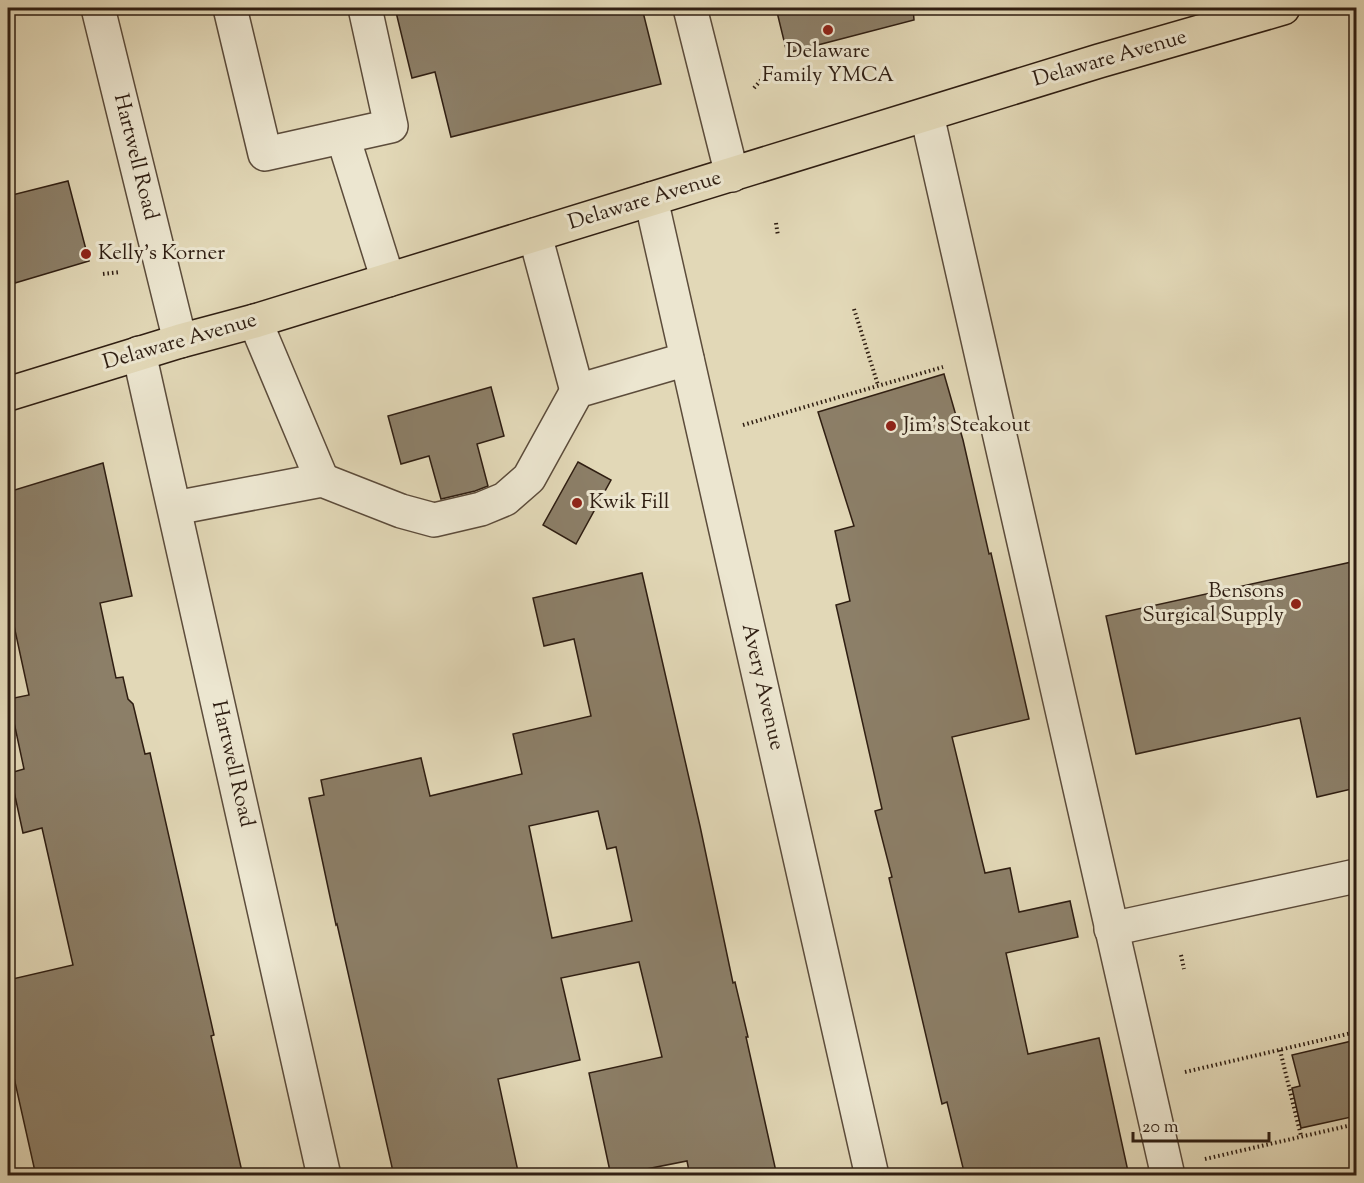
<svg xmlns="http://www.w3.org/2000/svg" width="1364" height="1183" font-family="'Sorts Mill Goudy',serif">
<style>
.building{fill:#8c7f68;stroke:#2f1e12;stroke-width:1.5;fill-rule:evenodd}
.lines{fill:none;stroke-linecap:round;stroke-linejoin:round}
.minor-casing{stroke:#5c4c3b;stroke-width:36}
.major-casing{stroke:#2f1e12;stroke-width:36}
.path{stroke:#2f1e12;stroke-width:4;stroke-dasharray:1.5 3;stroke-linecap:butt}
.minor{stroke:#ece6d0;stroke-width:33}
.major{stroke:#e2d8b7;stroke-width:33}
.poi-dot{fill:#8f2418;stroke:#ece6d0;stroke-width:2}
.labels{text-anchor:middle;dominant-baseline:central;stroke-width:6;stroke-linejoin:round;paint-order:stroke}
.poi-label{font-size:21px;fill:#2f1e12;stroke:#ece6d0;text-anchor:start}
.street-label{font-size:21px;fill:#2f1e12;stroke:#ece6d0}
</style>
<rect width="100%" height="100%" fill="#e2d8b7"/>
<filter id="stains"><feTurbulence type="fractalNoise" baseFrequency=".00333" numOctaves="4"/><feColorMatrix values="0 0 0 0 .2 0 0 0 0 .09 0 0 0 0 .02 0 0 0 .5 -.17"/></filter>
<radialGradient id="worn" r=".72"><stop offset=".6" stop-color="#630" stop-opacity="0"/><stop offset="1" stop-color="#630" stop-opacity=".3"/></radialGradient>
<!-- building -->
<g class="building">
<polygon points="395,8 642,8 661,84 451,137 435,72 412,78"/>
<polygon points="776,8 913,8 914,20 787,53"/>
<polygon points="68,181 89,261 15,283 8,252 8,196"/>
<polygon points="944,374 963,440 989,554 991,553 1029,719 952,737 985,873 1010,868 1019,912 1070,901 1078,937 1006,953 1028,1054 1099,1038 1129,1176 965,1176 947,1102 942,1104 889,878 892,877 875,811 882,809 836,605 850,601 835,531 854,526 818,412"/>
<polygon points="491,387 504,436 477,444 488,486 475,491 441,499 429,456 401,464 388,416"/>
<polygon points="578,462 611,480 576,544 543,525"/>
<polygon points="103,463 132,596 100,603 116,678 123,677 128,699 133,704 145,754 150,753 214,1035 211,1036 243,1176 36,1176 8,1051 8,980 73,965 42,828 23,833 10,773 24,769 9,699 29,695 8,598 8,492"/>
<polygon points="1356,561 1356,788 1317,797 1300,718 1136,754 1106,616"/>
<path d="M642,573L700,826L733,983L735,982L748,1037H746L777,1176H690L687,1161L611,1176L589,1073L662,1057L639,962L561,978L580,1060L498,1079L519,1176H394L337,924L336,925L309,798L324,795L321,780L421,758L430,796L522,774L513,734L591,716L574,639L544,646L533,598ZM598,811L607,849L616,847L632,921L552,938L529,826Z"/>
<polygon points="1356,1040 1356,1116 1301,1128 1292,1088 1300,1086 1292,1055"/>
</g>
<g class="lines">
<defs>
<g id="minor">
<polyline points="98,8 180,341"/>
<polyline points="230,8 265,154 391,126 365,8"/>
<polyline points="690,8 732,175"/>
<polyline points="927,115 1168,1176"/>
<polyline points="343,137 388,280"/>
<polyline points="651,199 872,1176"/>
<polyline points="535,235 577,391"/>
<polyline points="255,321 322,480"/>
<polyline points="139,353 324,1176"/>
<polyline points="175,508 322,480 401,511 434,520 481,509 505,499 529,478 577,391 687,359"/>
<polyline points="1111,929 1356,876"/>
</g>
<polyline id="major" points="8,394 180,341 255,321 1099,61 1283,8"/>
</defs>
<!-- minor casing -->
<use href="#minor" class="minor-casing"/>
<!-- major casing -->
<use href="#major" class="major-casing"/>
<!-- path -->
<g class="path">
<polyline points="754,88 762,79"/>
<polyline points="776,223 778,236"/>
<polyline points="103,274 120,272"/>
<polyline points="854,309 878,385"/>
<polyline points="743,425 943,367"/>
<polyline points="1181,955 1184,969"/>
<polyline points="1280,1050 1301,1136"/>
<polyline points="1185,1072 1356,1032"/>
<polyline points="1205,1159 1356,1124"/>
</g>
<!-- minor -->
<use href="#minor" class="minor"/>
<!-- major -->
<use href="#major" class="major"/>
</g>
<!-- markers -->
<g class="poi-dot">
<circle cx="828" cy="30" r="6"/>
<circle cx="86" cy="254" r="6"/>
<circle cx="891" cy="426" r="6"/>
<circle cx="577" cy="503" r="6"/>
<circle cx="1296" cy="604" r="6"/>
</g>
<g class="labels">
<!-- poi labels -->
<g class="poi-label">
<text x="828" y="52" text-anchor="middle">Delaware<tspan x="828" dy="24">Family YMCA</tspan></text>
<text x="98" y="254">Kelly's Korner</text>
<text x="903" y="426">Jim's Steakout</text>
<text x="589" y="503">Kwik Fill</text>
<text x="1284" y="592" text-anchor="end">Bensons<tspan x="1284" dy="24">Surgical Supply</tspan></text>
</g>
<!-- street labels -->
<g class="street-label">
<text transform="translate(1110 59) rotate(-16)">Delaware Avenue</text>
<text transform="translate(135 157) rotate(76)">Hartwell Road</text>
<text transform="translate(645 201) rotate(-17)">Delaware Avenue</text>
<text transform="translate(180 342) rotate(-16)">Delaware Avenue</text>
<text transform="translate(762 687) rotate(77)">Avery Avenue</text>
<text transform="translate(232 764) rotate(77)">Hartwell Road</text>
</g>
</g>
<!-- margin -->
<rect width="1364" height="1183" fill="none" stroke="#e2d8b7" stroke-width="30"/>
<rect x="9" y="9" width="1346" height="1165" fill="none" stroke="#2f1e12" stroke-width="3"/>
<rect x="15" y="15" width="1334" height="1153" fill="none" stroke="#2f1e12" stroke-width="1.5"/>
<!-- scale -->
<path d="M1133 1132v9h136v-9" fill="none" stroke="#2f1e12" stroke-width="3"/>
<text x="1142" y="1132" font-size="18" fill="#2f1e12" stroke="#ece6d0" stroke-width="4.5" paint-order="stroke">20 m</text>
<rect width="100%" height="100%" filter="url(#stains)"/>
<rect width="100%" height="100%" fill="url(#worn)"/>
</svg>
